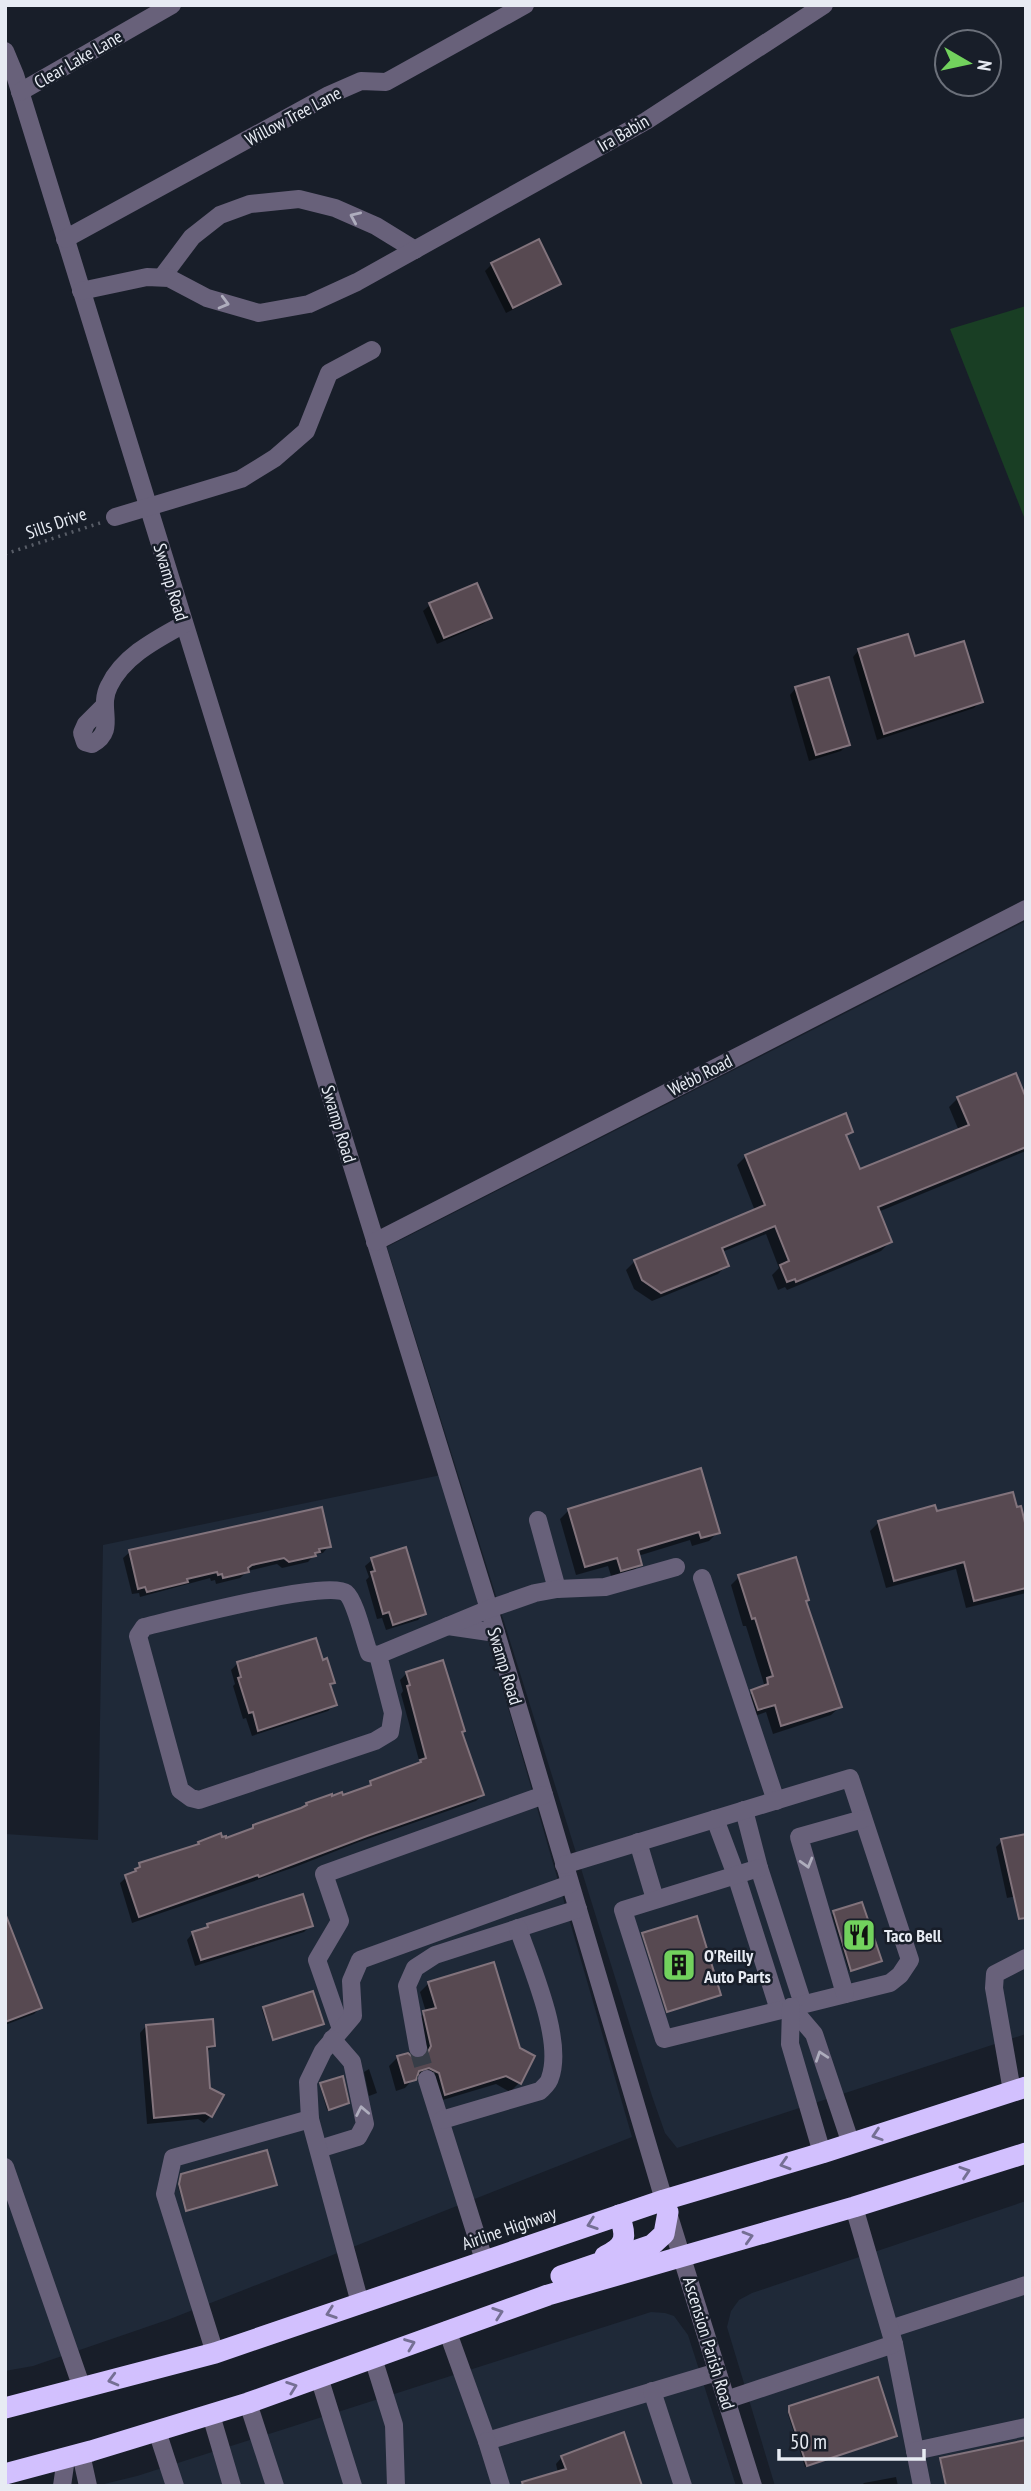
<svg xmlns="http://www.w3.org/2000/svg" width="1031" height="2491" font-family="'PT Sans Narrow',sans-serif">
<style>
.built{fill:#1f2938}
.green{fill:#193e24}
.shadow{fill:#0007}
.building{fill:#574951;stroke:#82737c;stroke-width:2}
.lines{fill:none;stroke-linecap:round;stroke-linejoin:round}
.minor-tunnel{stroke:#373d47;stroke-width:18;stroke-dasharray:18 9;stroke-linecap:butt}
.path{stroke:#585d67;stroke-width:3.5;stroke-dasharray:2 5;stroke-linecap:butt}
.minor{stroke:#68617a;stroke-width:18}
.highway{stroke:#d2c0fe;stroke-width:21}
.oneway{stroke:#aeadbd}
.oneway2{stroke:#756f94}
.labels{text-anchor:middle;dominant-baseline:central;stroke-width:5;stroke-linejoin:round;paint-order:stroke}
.street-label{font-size:18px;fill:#e7ebf3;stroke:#181e29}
.poi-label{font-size:18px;font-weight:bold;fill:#e7ebf3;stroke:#181e29;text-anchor:start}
</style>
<rect width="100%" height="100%" fill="#181e29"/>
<!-- built -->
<g class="built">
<polygon points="1026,921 1026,2034 677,2148 665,2133 652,2096 387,1247"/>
<polygon points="441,1475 632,2137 170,2319 33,2366 5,2371 5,1834 98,1840 103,1545"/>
<polygon points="1026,2201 1026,2486 775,2486 727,2327 731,2311 739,2300 752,2293"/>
<polygon points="651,2312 665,2313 674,2316 688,2335 736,2486 96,2486 137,2476"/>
</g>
<!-- green -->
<polygon class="green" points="1026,306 1026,522 950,329"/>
<!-- shadow -->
<g class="shadow">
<polygon points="492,264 559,284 552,290 506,313 485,271"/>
<polygon points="430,605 490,618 483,624 437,644 423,611"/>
<polygon points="859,650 914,658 981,701 974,708 877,740 853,657"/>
<polygon points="796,688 848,744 841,751 809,761 790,695"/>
<polygon points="958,1098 1026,1103 1026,1151 878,1212 890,1242 881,1251 787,1290 785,1287 778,1290 772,1275 779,1268 766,1234 722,1252 727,1265 718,1274 652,1301 634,1289 626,1270 635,1261 755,1211 737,1165 746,1156 851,1132 845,1137 859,1171 959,1131 949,1107"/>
<polygon points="569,1510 718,1532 709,1541 692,1546 690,1540 638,1556 640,1564 631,1573 612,1579 608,1566 576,1575 560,1519"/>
<polygon points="935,1513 1026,1525 1026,1593 966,1608 956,1569 886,1588 870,1531 879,1522"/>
<polygon points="329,1546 323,1553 314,1555 308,1562 282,1568 277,1564 248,1571 240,1578 216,1584 215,1580 211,1581 210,1578 140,1597 139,1593 132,1594 123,1558 130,1552"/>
<polygon points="372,1560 424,1614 418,1620 386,1630 382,1618 377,1619 366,1580 369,1577 365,1566"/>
<polygon points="739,1577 804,1603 840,1707 831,1715 773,1734 766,1712 749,1718 743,1700 764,1684 746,1626 743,1626 731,1585"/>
<polygon points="322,1662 333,1683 329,1686 335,1704 328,1711 252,1736 246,1718 243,1719 233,1686 235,1684 231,1670 237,1664"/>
<polygon points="407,1673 461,1733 482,1795 476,1801 359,1842 295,1867 132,1923 120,1883 140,1865 194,1848 199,1843 225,1840 250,1831 254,1827 301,1810 307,1804 342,1797 364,1790 371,1783 420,1764 401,1694 403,1691 400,1680"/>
<polygon points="1002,1841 1026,1894 1007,1898 996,1847"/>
<polygon points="834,1913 878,1962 849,1971 832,1915"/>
<polygon points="311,1925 304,1932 195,1966 187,1940 193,1933 203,1930 208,1926"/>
<polygon points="5,1926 40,2008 34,2014 5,2025"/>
<polygon points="643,1935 719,1994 666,2012 642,1936"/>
<polygon points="429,1983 519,2083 510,2092 496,2084 436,2102 420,2076 415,2077 405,2088 396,2091 389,2066 398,2057 421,2060 423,2056 415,2022 426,2012 420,1992"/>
<polygon points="264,2008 322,2024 272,2040 262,2010"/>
<polygon points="146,2026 214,2045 207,2052 211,2116 204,2123 198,2119 147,2124 140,2033"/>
<polygon points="369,2069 377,2093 369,2096 364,2072"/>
<polygon points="321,2085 347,2103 327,2110 320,2086"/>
<polygon points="182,2175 275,2185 185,2211 178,2186"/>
<polygon points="790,2408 895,2436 805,2467 788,2414"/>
<polygon points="562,2457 639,2486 520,2486 558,2473 556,2464"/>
<polygon points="941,2460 1026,2486 945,2486 940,2461"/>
<polygon points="896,2477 898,2486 861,2486 864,2483"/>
</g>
<!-- building -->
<g class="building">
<polygon points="539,239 561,284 513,308 491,263"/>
<polygon points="477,583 492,618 444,638 429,603"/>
<polygon points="908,634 915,656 964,641 983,702 884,734 858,649"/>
<polygon points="829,677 850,745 816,755 795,687"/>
<polygon points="1016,1073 1026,1098 1026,1147 878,1207 892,1242 796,1282 795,1279 787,1282 780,1265 789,1261 775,1226 722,1248 729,1266 661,1293 642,1280 634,1260 765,1205 745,1155 846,1113 853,1132 846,1135 860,1169 969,1125 957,1097"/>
<polygon points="701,1468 720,1533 701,1538 699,1532 638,1550 642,1565 621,1571 617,1558 585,1567 568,1509"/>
<polygon points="1013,1492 1017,1507 1021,1506 1026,1527 1026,1588 974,1601 964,1562 894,1581 878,1521 935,1505 937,1511"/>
<polygon points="322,1507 331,1547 319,1549 320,1552 315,1553 316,1556 289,1562 284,1558 252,1565 248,1568 249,1572 223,1578 222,1574 218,1575 217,1572 187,1579 188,1582 147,1592 145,1587 138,1589 129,1550"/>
<polygon points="406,1547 426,1614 393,1625 389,1612 383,1614 371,1572 375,1571 371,1558"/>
<polygon points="796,1557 809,1600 806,1601 842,1707 781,1726 775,1705 758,1710 751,1690 768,1684 767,1678 773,1676 755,1618 752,1619 738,1575"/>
<polygon points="316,1638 323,1660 327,1658 335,1683 330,1684 337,1705 258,1731 253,1712 249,1713 238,1678 241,1677 237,1662"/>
<polygon points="443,1660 465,1731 462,1732 484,1795 367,1836 259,1877 258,1875 139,1917 125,1875 136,1871 135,1869 140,1867 139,1863 199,1844 198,1842 221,1833 222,1837 226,1836 226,1838 253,1828 253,1825 301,1808 307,1805 306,1803 332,1794 332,1796 342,1792 343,1795 371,1785 370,1781 421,1762 420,1760 426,1758 407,1686 410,1685 406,1672"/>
<polygon points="1026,1834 1026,1918 1019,1919 1001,1839"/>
<polygon points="303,1894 313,1926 201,1960 192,1932 208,1927 207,1924"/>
<polygon points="862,1902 882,1961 851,1971 833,1911"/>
<polygon points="5,1913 42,2008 5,2022"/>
<polygon points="697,1916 721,1995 667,2012 642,1933"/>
<polygon points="494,1962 520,2048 535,2056 521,2084 506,2076 445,2095 439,2073 429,2068 419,2071 416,2080 405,2083 397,2056 408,2053 414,2058 421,2059 426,2056 431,2046 423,2011 436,2008 428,1982"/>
<polygon points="313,1991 324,2024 273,2040 263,2007"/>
<polygon points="213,2019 215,2046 207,2047 210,2088 224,2095 212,2117 205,2113 154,2118 146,2025"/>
<polygon points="343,2076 349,2103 329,2110 320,2083"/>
<polygon points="267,2150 277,2185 186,2211 179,2184 181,2174"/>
<polygon points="878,2377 897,2436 807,2466 789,2412 789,2406"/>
<polygon points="624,2432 642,2486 523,2486 522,2482 566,2469 561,2456"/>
<polygon points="1026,2440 1026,2486 946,2486 940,2458"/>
</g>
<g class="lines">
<!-- minor-tunnel -->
<polyline class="minor-tunnel" points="418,2048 427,2079"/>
<!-- path -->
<polyline class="path" points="5,554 100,523"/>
<!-- minor -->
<g class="minor">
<polyline points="5,51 15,75 489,1609 664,2200 753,2486"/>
<polyline points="20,92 172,5"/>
<polyline points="65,239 329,95 361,81 386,82 525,5"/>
<polyline points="162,277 192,237 220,215 250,204 299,199 335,208 376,226 415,250"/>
<polyline points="81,291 147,277 169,278 207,298 259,313 309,304 357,282 646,121 824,5"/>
<polyline points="115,517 241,479 275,458 306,431 329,373 372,350"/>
<path d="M103,707L86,724L82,733L85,742L92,744C118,730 97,709 109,686C123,656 157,639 184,624"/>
<polyline points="375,1242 1026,909"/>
<polyline points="538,1520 557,1589"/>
<polyline points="702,1578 776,1801"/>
<polyline points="448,1626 496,1633"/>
<path d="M378,1655L393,1713L390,1732L375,1741L199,1800L191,1798L180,1790L138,1636L144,1627C173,1620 329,1579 346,1593C355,1600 364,1640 369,1653L378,1655L489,1609L535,1593L557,1589L605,1587L676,1567"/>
<polyline points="744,1810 759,1868 803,2004"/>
<polyline points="715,1819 736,1875 779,2010"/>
<polyline points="638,1842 655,1899"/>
<polyline points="564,1865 850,1778 910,1960 900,1975 890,1983 664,2039 623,1910 759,1868"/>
<polyline points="845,1994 799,1837 863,1819"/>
<polyline points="791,2007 814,2034 851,2144"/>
<polyline points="791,2007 790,2044 822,2153"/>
<polyline points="341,2029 317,1960 340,1921 324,1874 544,1795"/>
<polyline points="418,2048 407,1986 415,1968 435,1955 578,1909"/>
<polyline points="427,2079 484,2260"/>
<polyline points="1012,2091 994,1988 995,1974 1026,1958"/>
<polyline points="310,2119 308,2082 323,2051 353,2016 351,1981 360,1960 570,1884"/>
<path d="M442,2120L540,2091C544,2087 549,2083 550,2078C564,2040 531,1967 518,1928"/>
<polyline points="319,2149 358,2137 365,2124 352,2062 332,2039"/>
<polyline points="5,2167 82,2388"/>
<polyline points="890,2329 1026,2285"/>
<polyline points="447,2330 487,2441 717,2372"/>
<polyline points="894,2344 922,2486"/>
<polyline points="215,2353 165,2194 173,2158 310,2119 360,2303"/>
<polyline points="373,2358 394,2425 396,2486"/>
<polyline points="319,2377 353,2486"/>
<polyline points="652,2391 683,2486"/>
<polyline points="726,2400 894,2344 854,2207"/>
<polyline points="248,2403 275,2486"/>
<polyline points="211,2415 232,2486"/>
<polyline points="157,2431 175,2486"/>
<polyline points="487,2441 501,2486"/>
<polyline points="915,2451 1026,2427"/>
<polyline points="81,2454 88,2486"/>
<polyline points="62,2486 66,2458"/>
</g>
<!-- highway -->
<g class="highway">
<path d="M605,2256C627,2246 627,2236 619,2215"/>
<polyline points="561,2276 652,2245 664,2234 668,2212"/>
<polyline points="5,2408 215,2353 664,2200 822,2153 1026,2087"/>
<polyline points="5,2474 91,2451 248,2403 548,2295 854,2207 1026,2153"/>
</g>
</g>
<!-- one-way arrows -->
<defs><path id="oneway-chevron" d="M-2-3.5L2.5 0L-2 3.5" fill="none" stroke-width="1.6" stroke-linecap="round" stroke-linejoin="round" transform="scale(1.75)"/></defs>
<g class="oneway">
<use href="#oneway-chevron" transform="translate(355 217) rotate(-156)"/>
<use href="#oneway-chevron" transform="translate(224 303) rotate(15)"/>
<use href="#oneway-chevron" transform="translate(807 1863) rotate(74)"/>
<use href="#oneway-chevron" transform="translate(821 2056) rotate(-109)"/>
<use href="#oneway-chevron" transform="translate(362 2111) rotate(-101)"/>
</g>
<g class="oneway2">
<use href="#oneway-chevron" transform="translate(877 2135) rotate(162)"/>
<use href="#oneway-chevron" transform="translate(785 2164) rotate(163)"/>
<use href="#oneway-chevron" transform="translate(965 2172) rotate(-18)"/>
<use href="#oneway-chevron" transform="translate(592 2224) rotate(161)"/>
<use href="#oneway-chevron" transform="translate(748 2237) rotate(-16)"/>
<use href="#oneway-chevron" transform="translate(331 2313) rotate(161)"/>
<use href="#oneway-chevron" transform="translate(498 2313) rotate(-19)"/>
<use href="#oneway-chevron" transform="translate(410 2344) rotate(-21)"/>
<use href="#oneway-chevron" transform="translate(113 2380) rotate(165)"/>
<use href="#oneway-chevron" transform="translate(292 2387) rotate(-20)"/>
</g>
<!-- icons -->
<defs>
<symbol id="restaurant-square" viewBox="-11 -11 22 22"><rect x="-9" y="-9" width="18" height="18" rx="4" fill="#72d25d" stroke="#181e29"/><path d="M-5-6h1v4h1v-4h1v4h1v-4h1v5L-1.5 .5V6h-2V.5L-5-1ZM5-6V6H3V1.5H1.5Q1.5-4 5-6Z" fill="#111"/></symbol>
<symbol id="building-square" viewBox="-11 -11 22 22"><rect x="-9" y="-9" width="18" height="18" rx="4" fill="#72d25d" stroke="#181e29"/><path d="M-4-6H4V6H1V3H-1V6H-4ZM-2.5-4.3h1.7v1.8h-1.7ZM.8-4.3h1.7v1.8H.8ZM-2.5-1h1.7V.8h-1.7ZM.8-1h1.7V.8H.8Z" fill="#111"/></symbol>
</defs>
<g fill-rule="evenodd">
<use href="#restaurant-square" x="840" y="1916" width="38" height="38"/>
<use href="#building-square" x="660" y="1946" width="38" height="38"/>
</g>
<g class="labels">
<!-- street labels -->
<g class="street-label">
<text transform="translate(78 59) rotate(-30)">Clear Lake Lane</text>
<text transform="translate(293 116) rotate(-28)">Willow Tree Lane</text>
<text transform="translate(623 133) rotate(-30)">Ira Babin</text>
<text transform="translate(56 523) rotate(-19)">Sills Drive</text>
<text transform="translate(171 582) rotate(73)">Swamp Road</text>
<text transform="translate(700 1075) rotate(-27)">Webb Road</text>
<text transform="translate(339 1124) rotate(73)">Swamp Road</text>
<text transform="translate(505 1666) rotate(73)">Swamp Road</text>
<text transform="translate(509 2228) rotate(-19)">Airline Highway</text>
<text transform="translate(709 2343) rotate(73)">Ascension Parish Road</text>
</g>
<!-- poi labels -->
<g class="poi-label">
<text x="884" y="1935">Taco Bell</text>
<text x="704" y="1955">O'Reilly<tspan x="704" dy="21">Auto Parts</tspan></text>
</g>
</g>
<!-- border -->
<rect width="1031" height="2491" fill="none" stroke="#e7ebf3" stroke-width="14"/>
<!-- north arrow -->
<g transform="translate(968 63) rotate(99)"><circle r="33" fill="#181e29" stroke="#6b707a" stroke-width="2"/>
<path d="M0-5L12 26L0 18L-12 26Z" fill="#72d25d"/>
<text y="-10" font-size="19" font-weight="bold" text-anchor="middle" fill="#e7ebf3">N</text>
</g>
<!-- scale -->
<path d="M779 2449v10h145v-10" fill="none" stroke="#e7ebf3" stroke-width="3.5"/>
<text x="790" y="2449" font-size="21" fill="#e7ebf3" stroke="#181e29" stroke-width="5" paint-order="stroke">50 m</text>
</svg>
